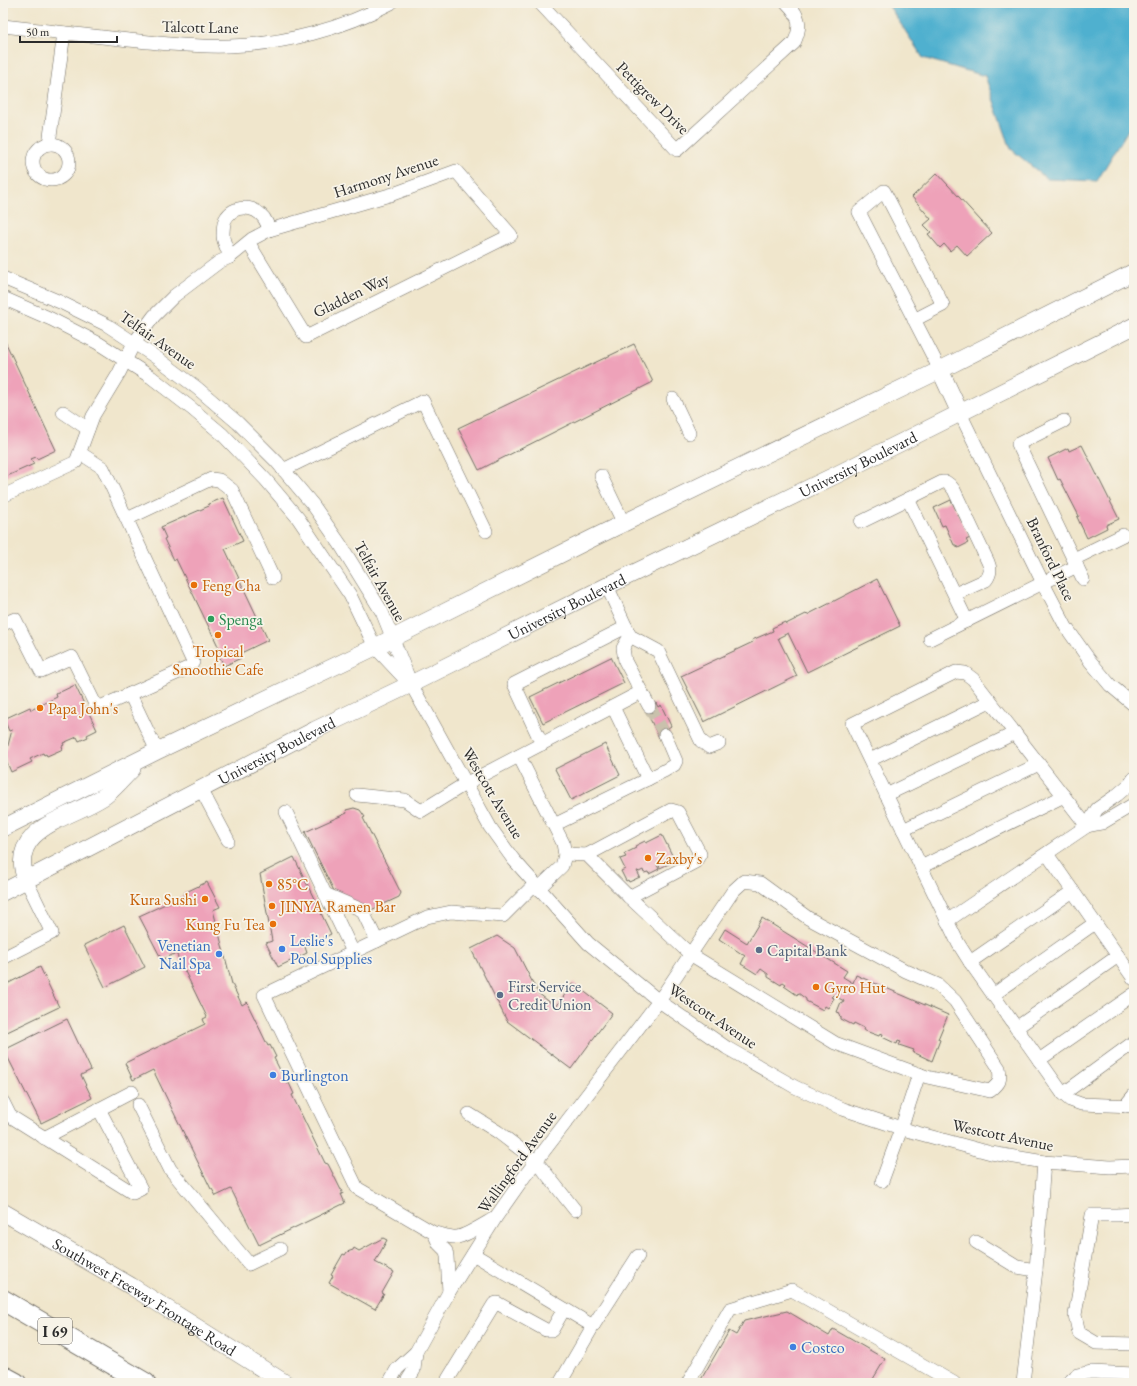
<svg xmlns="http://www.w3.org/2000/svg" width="1137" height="1386" font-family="'EB Garamond',serif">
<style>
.water{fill:#50b0cf;stroke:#3e6e7d}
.building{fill:#eea2b9}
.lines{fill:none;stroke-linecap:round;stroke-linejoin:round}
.minor-tunnel{stroke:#c9c1ac;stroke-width:13;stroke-dasharray:13 6;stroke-linecap:butt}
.minor-casing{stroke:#706c63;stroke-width:14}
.major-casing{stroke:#706c63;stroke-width:18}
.highway-casing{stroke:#706c63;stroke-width:22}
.minor{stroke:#fff;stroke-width:13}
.major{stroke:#fff;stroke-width:17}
.highway{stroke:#fff;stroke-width:20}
.food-dot{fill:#e8710a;stroke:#f7f3e8;stroke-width:1.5}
.leisure-dot{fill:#2e9e5b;stroke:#f7f3e8;stroke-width:1.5}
.shop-dot{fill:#3f7fe0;stroke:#f7f3e8;stroke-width:1.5}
.service-dot{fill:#5c6f8a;stroke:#f7f3e8;stroke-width:1.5}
.labels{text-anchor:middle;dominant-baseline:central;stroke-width:3.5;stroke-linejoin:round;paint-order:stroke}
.shield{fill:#f7f3e8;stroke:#686764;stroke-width:1}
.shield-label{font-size:15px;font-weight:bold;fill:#2b2b2b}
.street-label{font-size:16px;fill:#2b2b2b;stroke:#f7f3e8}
.food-label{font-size:16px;fill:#c56008;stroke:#f7f3e8;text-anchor:start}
.leisure-label{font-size:16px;fill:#27864d;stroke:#f7f3e8;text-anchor:start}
.shop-label{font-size:16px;fill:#366cbe;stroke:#f7f3e8;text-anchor:start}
.service-label{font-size:16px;fill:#4e5e75;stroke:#f7f3e8;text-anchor:start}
</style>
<rect width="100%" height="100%" fill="#f7f3e8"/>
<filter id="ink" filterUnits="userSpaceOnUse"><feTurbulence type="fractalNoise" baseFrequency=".025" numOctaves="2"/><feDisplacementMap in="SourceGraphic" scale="8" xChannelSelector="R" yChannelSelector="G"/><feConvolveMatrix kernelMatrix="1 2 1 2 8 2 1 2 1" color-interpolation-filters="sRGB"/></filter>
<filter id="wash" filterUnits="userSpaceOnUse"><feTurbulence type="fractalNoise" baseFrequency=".012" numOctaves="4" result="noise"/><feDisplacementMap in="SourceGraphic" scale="16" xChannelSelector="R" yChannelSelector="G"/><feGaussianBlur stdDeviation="0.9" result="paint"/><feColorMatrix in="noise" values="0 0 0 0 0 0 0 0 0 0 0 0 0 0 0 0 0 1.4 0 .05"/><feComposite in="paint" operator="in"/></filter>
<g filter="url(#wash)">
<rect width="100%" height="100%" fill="#f0e6cc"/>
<!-- water -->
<polygon class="water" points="887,3 1134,3 1134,130 1128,130 1097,181 1047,179 1011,149 985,76 923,58"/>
<g id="blocks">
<!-- building -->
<g class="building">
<polygon points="937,173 992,233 967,256 957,245 950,251 944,244 940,248 928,234 931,232 924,225 931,219 912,197"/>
<polygon points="3,337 56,450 37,459 36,457 31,459 34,464 3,478"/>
<polygon points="634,344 653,382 479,470 458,428"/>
<polygon points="1082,445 1119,519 1106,525 1107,528 1087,538 1077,517 1079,516 1060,479 1058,480 1048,458 1068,448 1069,451"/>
<polygon points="223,498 243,541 225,549 268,640 239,654 241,658 224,666 216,649 219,648 176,559 174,560 164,539 166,538 161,527 209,506 208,504"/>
<polygon points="951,500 970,538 966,540 968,543 958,548 956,545 954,545 945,525 942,526 934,508"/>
<polygon points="877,579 900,626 807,672 788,633 778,638 797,676 704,722 681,676 753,642 752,640 773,631 772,628 785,622 786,624 806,614 807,615"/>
<polygon points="611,657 624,683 543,723 530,697"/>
<polygon points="75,685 84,704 82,705 86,713 88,711 97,730 87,735 88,737 79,741 77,737 63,743 64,745 62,746 63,749 47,756 46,754 44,755 43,753 30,759 32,762 11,772 3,753 3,751 7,749 12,730 9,731 4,719 30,707 31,710 57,697 56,694"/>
<polygon points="656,703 658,707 661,705 671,726 668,728 670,733 659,738 645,708"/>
<polygon points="605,744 620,775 571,800 555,769"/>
<polygon points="354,808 360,810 365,817 363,818 401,893 399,897 371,910 338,899 305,832 347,813 346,810"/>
<polygon points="662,835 674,859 672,860 673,862 660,868 659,864 657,865 659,869 649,874 648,872 644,873 643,870 639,872 638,871 637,871 640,877 629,882 628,880 626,881 621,871 625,869 620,859 626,857 624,854 636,848 635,846 645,841 646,843"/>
<polygon points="294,857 331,934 305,947 307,953 278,967 266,943 272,941 260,874"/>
<polygon points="207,882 220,907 213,910 232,984 242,1005 247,1002 249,1004 248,1005 268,1046 270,1045 276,1057 274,1058 287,1084 289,1083 294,1094 292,1095 325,1163 328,1164 343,1194 341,1194 345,1203 259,1245 231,1189 216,1196 212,1189 211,1189 153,1070 133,1080 125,1063 205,1024 203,1019 207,1017 176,953 162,960 139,916 185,895 184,893"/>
<polygon points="762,918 847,971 843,977 853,983 856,975 948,1015 938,1039 940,1040 932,1061 913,1052 914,1050 899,1045 901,1042 898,1041 897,1044 882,1037 883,1034 880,1033 879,1036 863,1030 864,1028 854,1023 853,1025 841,1019 841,1017 839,1015 840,1013 837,1012 841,1002 843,1003 844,1001 833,995 831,997 834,998 828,1008 825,1006 823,1010 806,1001 806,999 798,993 797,995 784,986 786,984 783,982 781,985 768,977 768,974 761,969 757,974 741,964 745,956 719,939 725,929 747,943"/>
<polygon points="124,925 145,967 105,987 84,945"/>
<polygon points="497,936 515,948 538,993 556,1007 573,983 612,1013 571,1069 507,1021 471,949"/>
<polygon points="40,967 59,1007 3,1034 3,986"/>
<polygon points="67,1019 91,1070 81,1075 92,1098 41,1123 4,1050"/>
<polygon points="383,1238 387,1240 375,1262 394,1272 382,1293 384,1294 375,1309 329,1283 333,1276 331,1275 343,1254 345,1255 347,1252 353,1250 354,1248 359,1251"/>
<polygon points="787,1311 829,1336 833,1329 885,1359 873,1379 880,1383 699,1383 729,1331 736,1335 744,1321"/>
</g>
</g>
</g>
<g filter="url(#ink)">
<use href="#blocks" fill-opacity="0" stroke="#706c63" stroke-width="1"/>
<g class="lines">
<!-- minor-tunnel -->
<polyline class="minor-tunnel" points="649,706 665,735"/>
<defs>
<g id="minor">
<path d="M540,3L677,150L794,43C802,26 800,16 787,3"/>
<path d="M3,26C42,30 81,35 120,39C156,43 192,47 229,46C285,44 342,29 391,3"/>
<polyline points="49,144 64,33"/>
<circle cx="51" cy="162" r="18"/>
<path d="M230,257C228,250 223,242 223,236C223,231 223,225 225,220C233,204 254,205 264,218C266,221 268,226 269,230"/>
<polyline points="3,278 60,302 107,325 157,358 197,388 238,423 277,462 313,505 340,544 382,612 411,684 490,827 513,859 588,943 659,1001 727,1048 795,1087 843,1109 910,1131 991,1153 1044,1162 1110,1167 1134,1166"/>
<polyline points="3,298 51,319 98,343 151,377 191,408 222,434 266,480 298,518 350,595 375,647 406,680"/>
<polyline points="914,320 943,305 884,191 859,212 940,370"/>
<polyline points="673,399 689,433"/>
<polyline points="63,412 88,429"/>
<polyline points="960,413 1043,583 1066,627 1090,661 1110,685 1134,705"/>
<polyline points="1064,421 1018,444 1083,579"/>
<polyline points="80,453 103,468 193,662 190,667 130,694 157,751"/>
<polyline points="283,470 423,401 486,531"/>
<polyline points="601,476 624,524"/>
<polyline points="3,496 76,462 93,416 119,373 134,343 154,316 174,296 219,262 230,257 252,239 269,230 393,194 456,171 511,235 306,337 248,242"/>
<path d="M908,499L942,482H946L950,485L954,490L988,562C991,569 991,574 986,580L955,594"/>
<polyline points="127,519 211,479 219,480 232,490 273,578"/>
<polyline points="861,522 908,499 967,621"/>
<polyline points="1074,559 1123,535"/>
<polyline points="607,586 630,636 658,651 701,741 709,747 719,743"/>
<polyline points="3,624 15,619 41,671 72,657 96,706 100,707 130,694"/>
<polyline points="630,636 623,648 625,661 649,706"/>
<polyline points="930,639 1077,566"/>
<polyline points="613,707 648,779"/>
<polyline points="542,744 514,684 626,627"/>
<polyline points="519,756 563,843 565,855 562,866 538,889"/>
<polyline points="870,760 990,701"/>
<polyline points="201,789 228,840"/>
<polyline points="357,795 405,800 421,811 465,784 641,692"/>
<polyline points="886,795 1015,733"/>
<polyline points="286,812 353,952"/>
<polyline points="554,825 664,771 674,765 676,761 665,735"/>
<polyline points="1087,826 973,679 965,673 956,672 852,724 958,943 970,962 1063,1094 1070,1100 1081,1104 1134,1106"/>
<polyline points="1087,826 1097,809 1117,795 1130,784 1134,778"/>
<polyline points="903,830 1039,764"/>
<polyline points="1047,854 1134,979"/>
<polyline points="587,855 671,810 678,812 700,854 695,862 629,897"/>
<polyline points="921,867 1064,796"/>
<polyline points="325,894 362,910 377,941"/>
<polyline points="947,921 1087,826 1102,823 1134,804"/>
<polyline points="3,958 52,933 26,880"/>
<polyline points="970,962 1073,891"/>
<polyline points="993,995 1095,923"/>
<polyline points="1016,1028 1118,956"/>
<polyline points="1039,1060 1134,994"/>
<polyline points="1063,1094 1134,1042"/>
<polyline points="3,1102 10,1116 133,1193 141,1189 99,1109"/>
<polyline points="138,1105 170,1169 249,1264 280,1249"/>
<polyline points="1125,1106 1134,1095"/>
<polyline points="469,1114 498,1132 537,1162 575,1210"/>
<polyline points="44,1138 132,1092"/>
<polyline points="882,1181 901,1129 919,1074"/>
<polyline points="1134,1214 1117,1215 1092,1215 1075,1315 1079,1333 1096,1343 1134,1344"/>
<path d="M495,1218C486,1223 466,1236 457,1237C451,1238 441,1234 434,1233L357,1188L264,995L427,917L451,912L503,916L535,884"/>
<polyline points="434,1233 439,1244 446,1251 447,1256 449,1292"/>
<polyline points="976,1242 1017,1267 1036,1270"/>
<polyline points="473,1254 593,1326"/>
<path d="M389,1383L397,1369L416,1352L449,1292L496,1217L524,1177L659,1001L733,891L744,881L760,883L808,918L906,971L938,985L955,1001L999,1068C1001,1081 1000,1083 990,1091L927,1077L835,1043L690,954L629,897L587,855L565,854"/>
<polyline points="406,1383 414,1370 416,1352"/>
<polyline points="450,1383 448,1379 494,1304 497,1303 546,1330 552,1330 564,1309"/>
<polyline points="560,1383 593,1326 638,1256"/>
<polyline points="688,1383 730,1309 792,1290 954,1383"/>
<polyline points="1023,1383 1036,1270 1044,1162"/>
<polyline points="1068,1383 1077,1375 1091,1372 1134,1374"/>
</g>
<g id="major">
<polyline points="940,370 960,413"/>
<polyline points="3,828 157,751 375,647 593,538 940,370 1134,272"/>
<path d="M26,880C6,826 74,818 106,795C115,788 124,777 132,769"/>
<path id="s1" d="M3,892L315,730L411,684L607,586L838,474L1134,326"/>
<path id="s2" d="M3,1212L131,1286L285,1383"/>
</g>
<g id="highway">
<polyline points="3,1300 145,1383"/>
<polyline points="3,1376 16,1383"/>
</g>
</defs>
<!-- minor casing -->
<use href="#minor" class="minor-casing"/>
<!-- major casing -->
<use href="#major" class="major-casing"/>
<!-- highway casing -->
<use href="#highway" class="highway-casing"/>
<!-- minor -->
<use href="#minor" class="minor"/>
<!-- major -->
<use href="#major" class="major"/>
<!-- highway -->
<use href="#highway" class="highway"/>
</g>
</g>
<!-- markers -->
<g class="food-dot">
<circle cx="194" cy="585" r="4"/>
<circle cx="218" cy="635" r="4"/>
<circle cx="40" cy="708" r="4"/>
<circle cx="648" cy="858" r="4"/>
<circle cx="269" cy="884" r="4"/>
<circle cx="205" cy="899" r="4"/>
<circle cx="272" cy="906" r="4"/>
<circle cx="273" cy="924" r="4"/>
<circle cx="816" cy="987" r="4"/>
</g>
<circle class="leisure-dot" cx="211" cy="619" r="4"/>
<g class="shop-dot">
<circle cx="282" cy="949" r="4"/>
<circle cx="219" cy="954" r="4"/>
<circle cx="273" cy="1075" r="4"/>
<circle cx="793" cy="1347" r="4"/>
</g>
<g class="service-dot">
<circle cx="759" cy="950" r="4"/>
<circle cx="500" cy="995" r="4"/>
</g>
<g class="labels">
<!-- shield labels -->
<rect class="shield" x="38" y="1318" width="34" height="26" rx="3"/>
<g class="shield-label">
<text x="55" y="1331">I 69</text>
</g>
<!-- street labels -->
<g class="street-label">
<text transform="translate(200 27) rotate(1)">Talcott Lane</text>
<text transform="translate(653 98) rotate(45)">Pettigrew Drive</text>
<text transform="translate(386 176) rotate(-18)">Harmony Avenue</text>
<text transform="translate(351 295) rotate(-26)">Gladden Way</text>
<text transform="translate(158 340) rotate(35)">Telfair Avenue</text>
<text stroke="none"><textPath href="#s1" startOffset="956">University Boulevard</textPath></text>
<text transform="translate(1051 559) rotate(64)">Branford Place</text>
<text transform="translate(380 581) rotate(61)">Telfair Avenue</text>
<text stroke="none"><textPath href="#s1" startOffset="632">University Boulevard</textPath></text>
<text stroke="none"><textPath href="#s1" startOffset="308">University Boulevard</textPath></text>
<text transform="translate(493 793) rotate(59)">Westcott Avenue</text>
<text transform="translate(713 1016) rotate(34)">Westcott Avenue</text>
<text transform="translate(1003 1135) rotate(12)">Westcott Avenue</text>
<text transform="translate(517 1162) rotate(-54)">Wallingford Avenue</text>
<text stroke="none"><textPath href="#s2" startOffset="165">Southwest Freeway Frontage Road</textPath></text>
</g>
<!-- food labels -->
<g class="food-label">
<text x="202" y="585">Feng Cha</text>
<text x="218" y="651" text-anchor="middle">Tropical<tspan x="218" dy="18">Smoothie Cafe</tspan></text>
<text x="48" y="708">Papa John's</text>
<text x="656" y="858">Zaxby's</text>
<text x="277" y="884">85°C</text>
<text x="197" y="899" text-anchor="end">Kura Sushi</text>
<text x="280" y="906">JINYA Ramen Bar</text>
<text x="265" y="924" text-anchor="end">Kung Fu Tea</text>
<text x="824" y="987">Gyro Hut</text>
</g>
<!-- leisure labels -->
<g class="leisure-label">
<text x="219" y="619">Spenga</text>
</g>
<!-- shop labels -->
<g class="shop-label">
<text x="290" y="940">Leslie's<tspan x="290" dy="18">Pool Supplies</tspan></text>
<text x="211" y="945" text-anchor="end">Venetian<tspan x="211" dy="18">Nail Spa</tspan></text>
<text x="281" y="1075">Burlington</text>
<text x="801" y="1347">Costco</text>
</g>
<!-- service labels -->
<g class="service-label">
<text x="767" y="950">Capital Bank</text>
<text x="508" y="986">First Service<tspan x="508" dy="18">Credit Union</tspan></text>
</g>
</g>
<!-- margin -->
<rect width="1137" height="1386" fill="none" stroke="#f7f3e8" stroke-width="16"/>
<!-- scale -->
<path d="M20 36v6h97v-6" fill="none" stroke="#2b2b2b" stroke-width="2"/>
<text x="26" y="36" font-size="12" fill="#2b2b2b" stroke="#f7f3e8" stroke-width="3" paint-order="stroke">50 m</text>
</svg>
